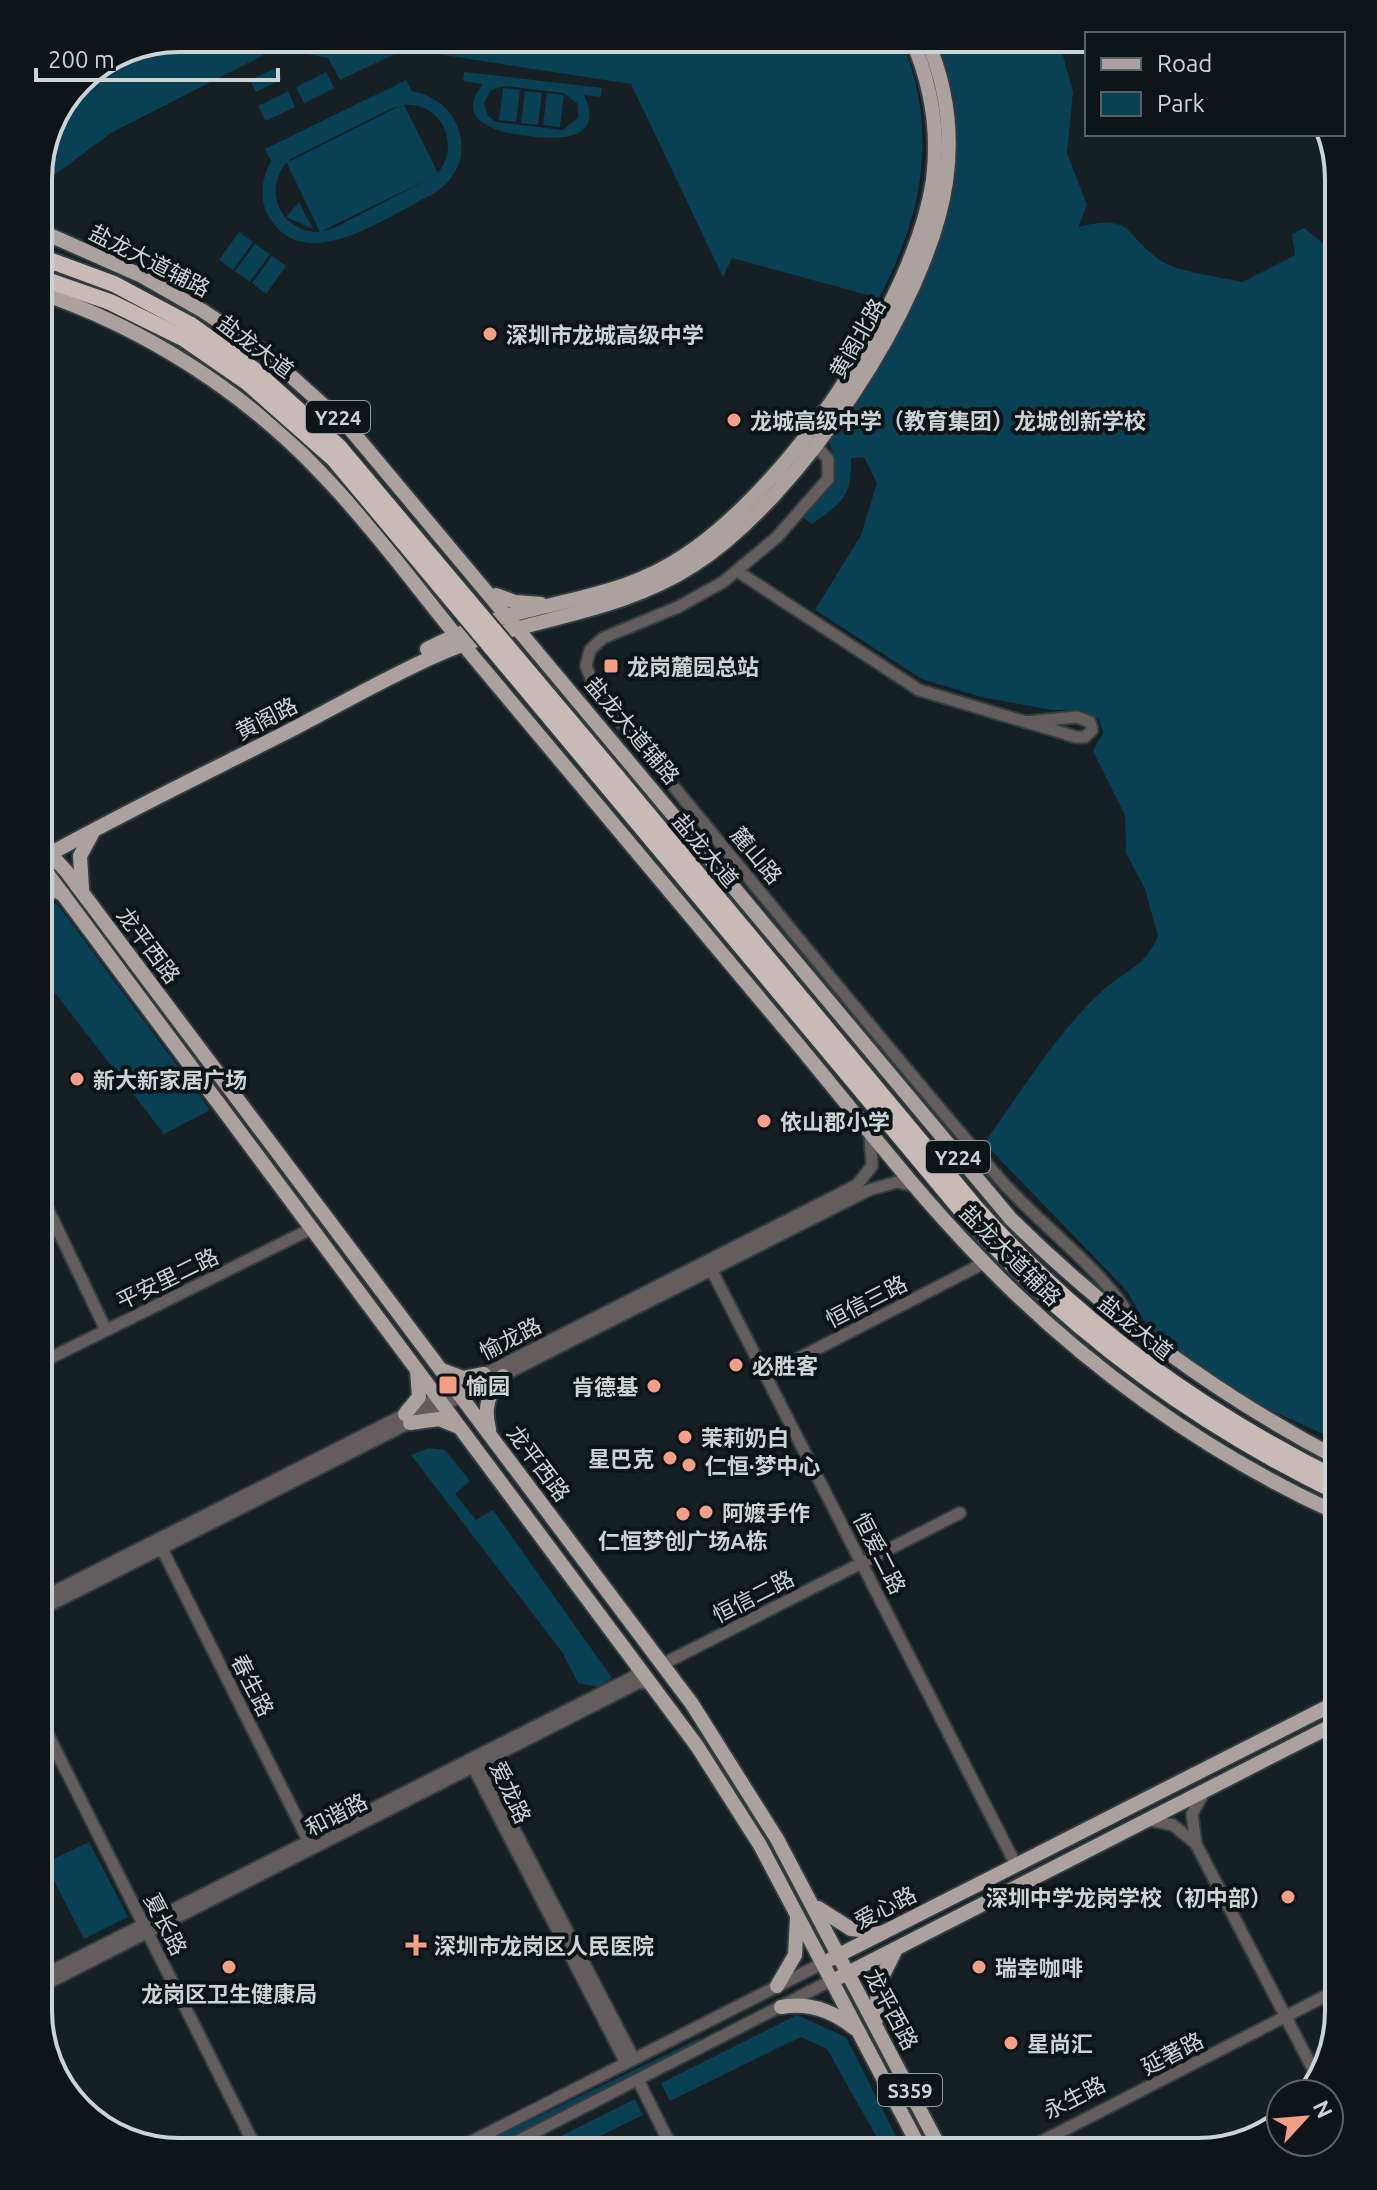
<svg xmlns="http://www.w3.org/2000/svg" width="1377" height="2190" font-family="Ubuntu,'Noto Sans SC',sans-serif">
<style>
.green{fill:#0a4053;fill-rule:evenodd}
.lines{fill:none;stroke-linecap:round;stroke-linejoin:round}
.minor-casing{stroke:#333c3f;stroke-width:15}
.major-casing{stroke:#333c3f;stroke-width:18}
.highway-casing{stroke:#333c3f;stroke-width:20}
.minor{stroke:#635e5d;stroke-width:11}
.major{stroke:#aba19e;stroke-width:14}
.highway{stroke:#c8bbb7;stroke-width:16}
.highway-bridge-casing{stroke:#333c3f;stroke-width:20;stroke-linecap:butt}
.highway-bridge{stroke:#c8bbb7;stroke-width:16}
.poi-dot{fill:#f49e87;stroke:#0d1519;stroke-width:3}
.labels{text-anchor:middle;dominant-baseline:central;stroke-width:8;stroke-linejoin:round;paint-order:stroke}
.shield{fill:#0d1519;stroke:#939a9d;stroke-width:2}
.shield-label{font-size:20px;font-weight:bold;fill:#ccd3d5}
.street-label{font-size:22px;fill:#ccd3d5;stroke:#0d1519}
.poi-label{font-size:22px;font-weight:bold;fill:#ccd3d5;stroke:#0d1519;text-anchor:start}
.rim{fill:none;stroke:#ccd3d5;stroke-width:4}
</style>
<rect width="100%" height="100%" fill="#161f23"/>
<!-- green -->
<g class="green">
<path d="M179,38H900C940,128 923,214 879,298L732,258L723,277L631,84L405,49L340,80L328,58L277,48L111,133L41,185L48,203L38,199V171L80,79L126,49Z"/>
<path d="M936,38H1058L1073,92L1067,153L1087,205L1078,227C1137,213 1123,237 1163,262C1180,272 1221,277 1242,282L1295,255L1292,234L1304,228L1326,246L1339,249V1441L1243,1398L1148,1328L1127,1291L984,1143C1021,1093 1056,1033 1102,991C1123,972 1147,965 1158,936L1145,889L1126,853L1125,815L1093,751L1103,733L1099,719L1081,710H1052L981,697L922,679L815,610L861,535L877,483L864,457L851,458C852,497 843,502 812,524L799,515L824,487L835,459L829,442C915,321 994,189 936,38Z"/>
<polygon points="276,68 282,79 256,92 250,80"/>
<polygon points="326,72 334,88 304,103 296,87"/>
<path d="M464,72L602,88L601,97L584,95C606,141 557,140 529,136C501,133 452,123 483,84L463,81ZM505,86L563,93L578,104V118L563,130L496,122L488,116L484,103L491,90Z"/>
<path d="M406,80L412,91C465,101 481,165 433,194C389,215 308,276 271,220C258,201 261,180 271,161L265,149ZM404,105C442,102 461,145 438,173ZM400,106L290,161L289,160L390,109ZM286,163H287L320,232C282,233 262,192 286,163ZM435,176L334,228L324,231V230Z"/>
<polygon points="503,88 520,90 516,122 499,120"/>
<polygon points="288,91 295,107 266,121 258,106"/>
<polygon points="525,91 542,93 538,125 521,123"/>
<polygon points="547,93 564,95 560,127 543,125"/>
<polygon points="299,202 313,229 286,217"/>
<polygon points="239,232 253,242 233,270 219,260"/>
<polygon points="255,244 270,254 250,282 235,271"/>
<polygon points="272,256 286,266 266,294 252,283"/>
<polygon points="38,899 58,905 210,1110 164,1134 38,971"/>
<polygon points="429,1448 445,1450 470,1481 455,1494 476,1520 493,1510 612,1678 599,1687 578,1683 562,1652 411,1455"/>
<polygon points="89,1842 128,1917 84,1939 45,1863"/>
<polygon points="797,2015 846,2037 904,2152 885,2152 827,2049 801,2037 670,2101 661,2083"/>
<polygon points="702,2037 659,2065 485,2152 465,2152"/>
<polygon points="635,2099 643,2115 568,2152 529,2152"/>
</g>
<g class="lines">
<defs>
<g id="minor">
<path d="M815,445L828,459V479L777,537L723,582L678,607L603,638L590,650L586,666L596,692C730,854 862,1019 999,1178C1037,1223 1111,1275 1134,1325"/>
<polyline points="737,571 919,690 1076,737 1085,737 1092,730 1090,722 1077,717 1025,722"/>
<polyline points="43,1199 106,1330"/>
<polyline points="709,1265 1016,1865"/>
<polyline points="38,1364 313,1228"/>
<polyline points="766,1375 984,1263"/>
<polyline points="160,1545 312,1848"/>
<polyline points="38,1600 857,1185 872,1166 870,1135"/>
<polyline points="38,1611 869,1190 897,1182 915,1186"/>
<polyline points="663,1664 960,1513"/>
<polyline points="38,1715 258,2152"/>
<polyline points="477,1758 634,2059"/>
<polyline points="475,1760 473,1767 626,2063"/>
<polyline points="1204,1792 1192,1814 1196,1844 1318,2079"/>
<polyline points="1149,1820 1173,1825 1196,1844"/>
<polyline points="38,1978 635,1676 639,1666"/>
<polyline points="38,1988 638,1683 652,1683"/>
<polyline points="638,2080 674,2152"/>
<polyline points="451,2152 823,1963"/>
<polyline points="496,2152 832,1980"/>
<polyline points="1021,2152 1339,1989"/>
</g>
<g id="major">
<path d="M38,230L140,275L203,311L263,351L351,430L1011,1219C1109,1316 1217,1395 1339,1459"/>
<path d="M38,292C143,327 243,391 319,471C378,532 427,602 482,667C585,790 688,913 791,1036C853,1110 912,1188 979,1257C1081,1364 1205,1453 1339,1514"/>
<polyline points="496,595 515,602 541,604"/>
<path d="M427,649C453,636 483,623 511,615C565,600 617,594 667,566C778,505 914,306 933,180C939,132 931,83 911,38"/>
<polyline points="38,841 66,871 692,1704 777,1839 942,2152"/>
<path d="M46,856C123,813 204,774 283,734C334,708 385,678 437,655C522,618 616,616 694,565C799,497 928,306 946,182C953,133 946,83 926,38"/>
<polyline points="38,861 697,1746 760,1845 922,2152"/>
<polyline points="38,884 63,894"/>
<polyline points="82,889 80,856 92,834"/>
<polyline points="442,1370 463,1378 484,1374"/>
<polyline points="405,1414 419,1397 417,1370"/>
<polyline points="410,1423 439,1419 459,1427"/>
<path d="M489,1429C483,1407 489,1392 503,1376"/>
<polyline points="818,1908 851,1929 878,1932"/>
<polyline points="831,1959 1339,1701"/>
<polyline points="840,1977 1339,1722"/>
<polyline points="777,1986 795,1955 797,1918"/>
<path d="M781,2007C809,2002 832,2010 854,2028"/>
<polyline points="876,2020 878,1985 896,1949"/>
</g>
<g id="highway">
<polyline points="38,256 114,284 191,325"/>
<polyline points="38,277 110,302 183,338"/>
<path d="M618,778L977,1209C1078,1323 1202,1412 1339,1480"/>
<path d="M608,787L967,1217C1073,1334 1198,1425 1339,1493"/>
</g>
</defs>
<!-- minor casing -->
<use href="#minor" class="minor-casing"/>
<!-- major casing -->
<use href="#major" class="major-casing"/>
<!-- highway casing -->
<use href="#highway" class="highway-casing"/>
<!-- minor -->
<use href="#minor" class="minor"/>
<!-- major -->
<use href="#major" class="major"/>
<!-- highway -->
<use href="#highway" class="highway"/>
<defs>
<g id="highway-bridge">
<polyline points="191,325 253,369 339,447 618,778"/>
<polyline points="183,338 248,383 334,459 608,787"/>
</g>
</defs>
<!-- highway-bridge casing -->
<use href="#highway-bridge" class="highway-bridge-casing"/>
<!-- highway-bridge -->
<use href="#highway-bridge" class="highway-bridge"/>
</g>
<!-- markers -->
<g class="poi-dot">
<circle cx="490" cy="334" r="8"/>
<circle cx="734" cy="420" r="8"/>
<rect x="603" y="658" width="16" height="16" rx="4"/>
<circle cx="77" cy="1079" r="8"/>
<circle cx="764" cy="1121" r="8"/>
<circle cx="736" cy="1365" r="8"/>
<rect x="438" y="1375" width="20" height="20" rx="4"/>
<circle cx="654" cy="1386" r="8"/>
<circle cx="685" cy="1437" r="8"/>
<circle cx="670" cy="1458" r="8"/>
<circle cx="689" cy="1465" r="8"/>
<circle cx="706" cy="1512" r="8"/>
<circle cx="683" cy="1514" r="8"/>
<circle cx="1288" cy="1897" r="8"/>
<path d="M412 1933h8v8h8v8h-8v8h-8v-8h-8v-8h8z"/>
<circle cx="229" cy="1967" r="8"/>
<circle cx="979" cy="1967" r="8"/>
<circle cx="1011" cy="2043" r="8"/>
</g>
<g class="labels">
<!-- shield labels -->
<g class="shield">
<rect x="306" y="401" width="64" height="32" rx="6"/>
<rect x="926" y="1141" width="64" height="32" rx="6"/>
<rect x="878" y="2074" width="64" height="32" rx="6"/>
</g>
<g class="shield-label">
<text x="338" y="417">Y224</text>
<text x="958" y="1157">Y224</text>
<text x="910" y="2090">S359</text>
</g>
<!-- street labels -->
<g class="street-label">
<text transform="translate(150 260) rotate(27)">盐龙大道辅路</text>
<text transform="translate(857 338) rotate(-60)">黄阁北路</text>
<text transform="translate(256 346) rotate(37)">盐龙大道</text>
<text transform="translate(266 718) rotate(-27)">黄阁路</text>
<text transform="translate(633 730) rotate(50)">盐龙大道辅路</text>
<text transform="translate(706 850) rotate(50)">盐龙大道</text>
<text transform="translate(757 855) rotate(50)">麓山路</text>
<text transform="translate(149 945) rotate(53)">龙平西路</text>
<text transform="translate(1011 1255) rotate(45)">盐龙大道辅路</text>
<text transform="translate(167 1278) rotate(-26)">平安里二路</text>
<text transform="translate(866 1301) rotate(-27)">恒信三路</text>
<text transform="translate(1136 1327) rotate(39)">盐龙大道</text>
<text transform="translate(510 1338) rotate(-27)">愉龙路</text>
<text transform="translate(539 1463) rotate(53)">龙平西路</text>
<text transform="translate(880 1553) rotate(63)">恒爱二路</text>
<text transform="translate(753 1596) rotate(-27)">恒信二路</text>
<text transform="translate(253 1685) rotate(63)">春生路</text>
<text transform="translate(511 1792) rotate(65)">爱龙路</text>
<text transform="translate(336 1814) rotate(-27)">和谐路</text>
<text transform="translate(885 1907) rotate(-27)">爱心路</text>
<text transform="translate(166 1924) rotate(63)">夏长路</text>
<text transform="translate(892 2009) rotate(62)">龙平西路</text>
<text transform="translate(1172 2053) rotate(-27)">延著路</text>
<text transform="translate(1074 2097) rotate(-27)">永生路</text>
</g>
<!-- poi labels -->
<g class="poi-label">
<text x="506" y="334">深圳市龙城高级中学</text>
<text x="750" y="420">龙城高级中学（教育集团）龙城创新学校</text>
<text x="627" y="666">龙岗麓园总站</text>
<text x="93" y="1079">新大新家居广场</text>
<text x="780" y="1121">依山郡小学</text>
<text x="752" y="1365">必胜客</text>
<text x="466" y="1385">愉园</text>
<text x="638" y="1386" text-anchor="end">肯德基</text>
<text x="701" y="1437">茉莉奶白</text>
<text x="654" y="1458" text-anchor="end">星巴克</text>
<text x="705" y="1465">仁恒·梦中心</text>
<text x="722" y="1512">阿嬷手作</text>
<text x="683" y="1540" text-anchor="middle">仁恒梦创广场A栋</text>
<text x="1272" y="1897" text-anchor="end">深圳中学龙岗学校（初中部）</text>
<text x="434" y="1945">深圳市龙岗区人民医院</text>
<text x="995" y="1967">瑞幸咖啡</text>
<text x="229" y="1993" text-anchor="middle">龙岗区卫生健康局</text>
<text x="1027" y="2043">星尚汇</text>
</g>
</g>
<!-- crop -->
<path d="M0 0H1377V2190H0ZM179 52H1198A127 127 0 0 1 1325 179V2011A127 127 0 0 1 1198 2138H179A127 127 0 0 1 52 2011V179A127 127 0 0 1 179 52Z" fill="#0d1519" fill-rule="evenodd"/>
<path class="rim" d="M179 52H1198A127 127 0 0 1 1325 179V2011A127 127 0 0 1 1198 2138H179A127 127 0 0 1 52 2011V179A127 127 0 0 1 179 52Z"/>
<!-- legend -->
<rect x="1085" y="32" width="260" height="104" fill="#0d1519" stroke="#596164" stroke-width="2"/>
<rect x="1101" y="58" width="40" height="12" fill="#aba19e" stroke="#596164" stroke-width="2"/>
<text x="1157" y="72" font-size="24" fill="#ccd3d5">Road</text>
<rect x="1101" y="92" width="40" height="24" fill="#0a4053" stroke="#596164" stroke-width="2"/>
<text x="1157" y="112" font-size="24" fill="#ccd3d5">Park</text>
<!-- north arrow -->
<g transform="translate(1305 2118) rotate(64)"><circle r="38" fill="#0d1519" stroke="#596164" stroke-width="2"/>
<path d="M0-6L14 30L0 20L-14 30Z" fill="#f49e87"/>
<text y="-12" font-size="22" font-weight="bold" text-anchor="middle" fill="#ccd3d5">N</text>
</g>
<!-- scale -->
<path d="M36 68v12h242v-12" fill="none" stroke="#ccd3d5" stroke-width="4"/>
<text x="48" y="68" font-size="24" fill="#ccd3d5" stroke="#0d1519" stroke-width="6" paint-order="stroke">200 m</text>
</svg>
